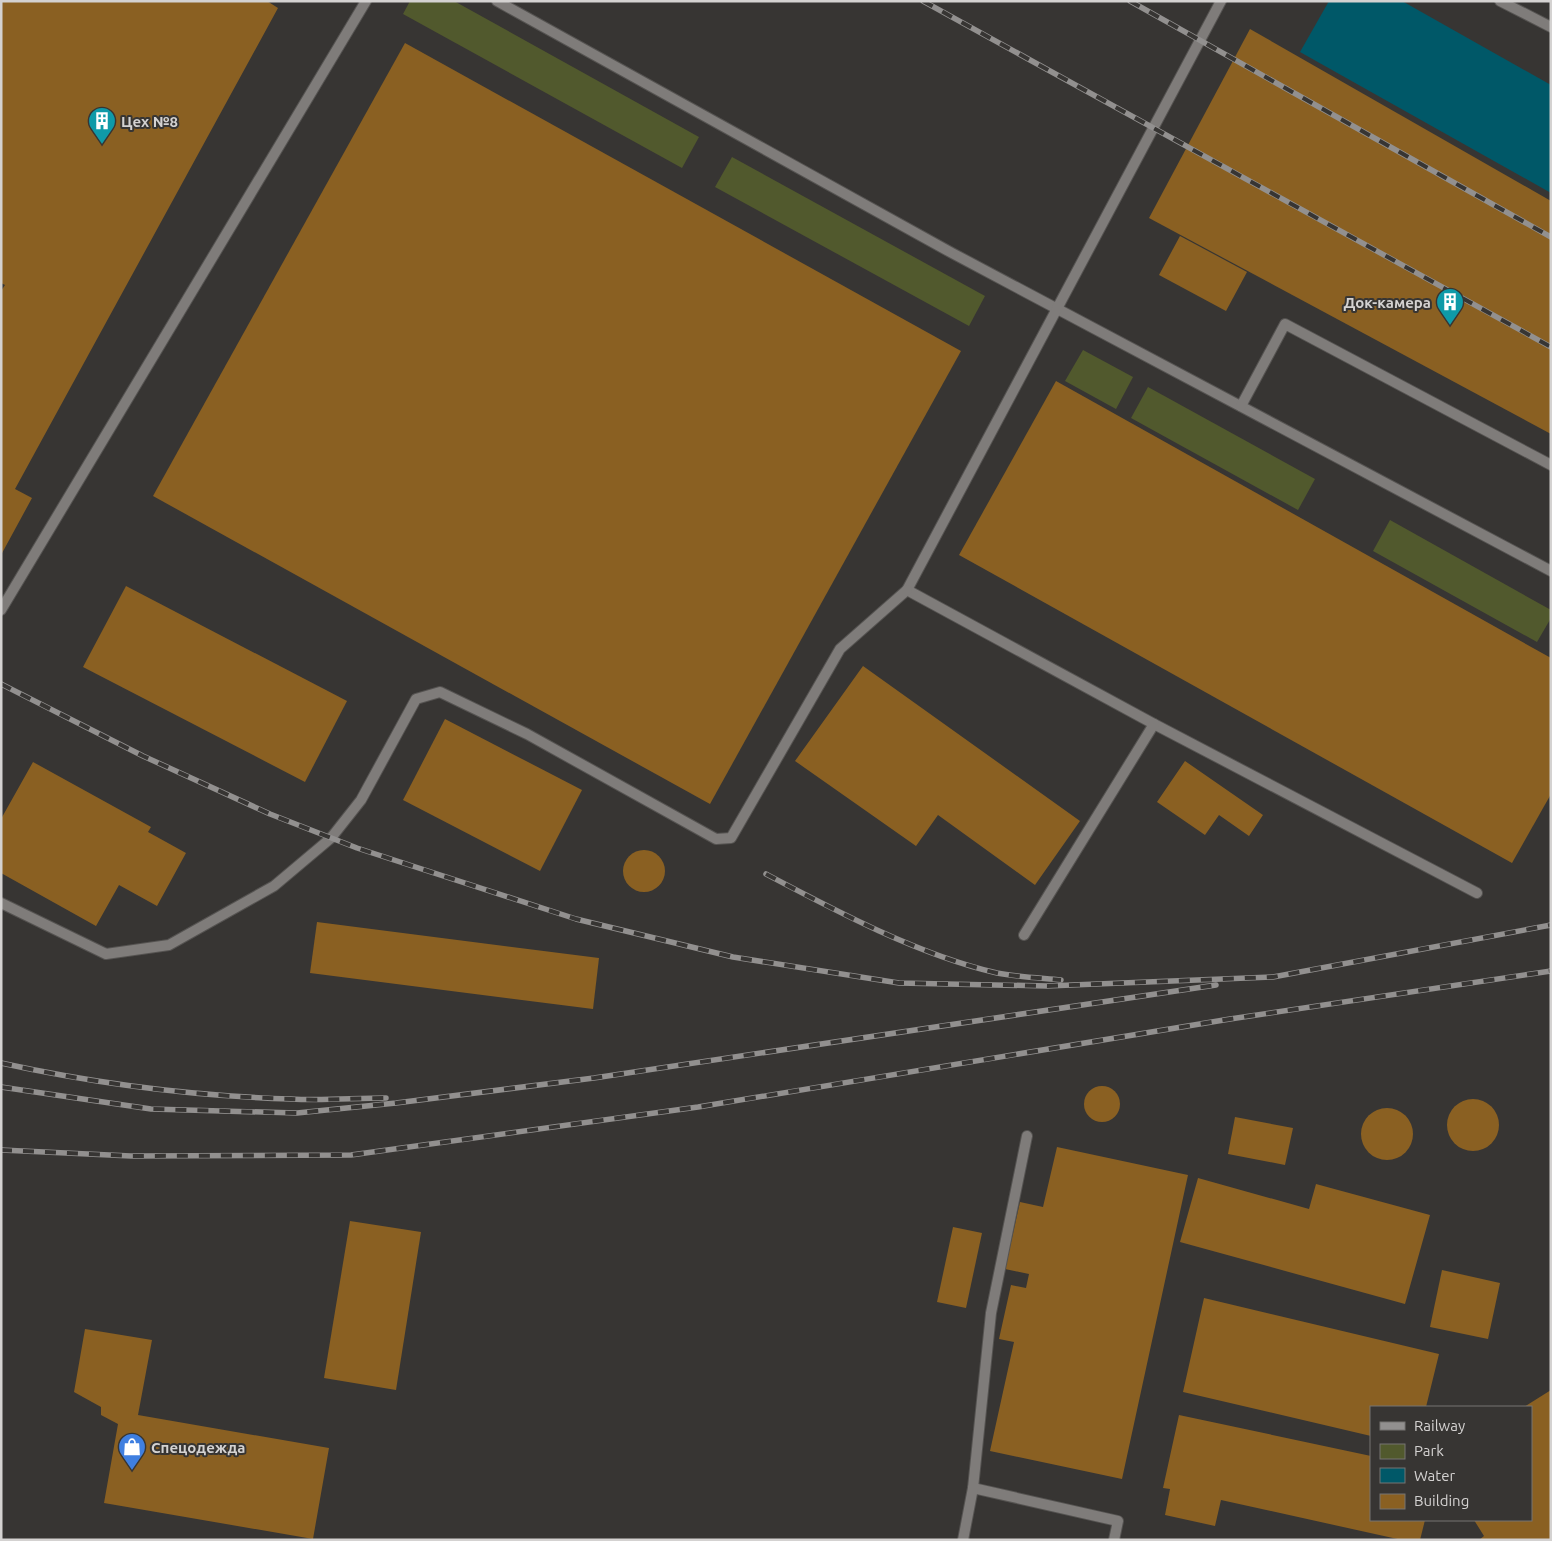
<svg xmlns="http://www.w3.org/2000/svg" width="1552" height="1541" font-family="Ubuntu,sans-serif">
<style>
.green{fill:#51592d}
.water{fill:#005868}
.building{fill:#8a6022}
.lines{fill:none;stroke-linecap:round;stroke-linejoin:round}
.service-casing{stroke:#555351;stroke-width:12}
.service{stroke:#7f7c7a;stroke-width:10}
.rail-casing{stroke:#92908f;stroke-width:5.5}
.rail{stroke:#373533;stroke-width:4;stroke-dasharray:11;stroke-linecap:butt}
.labels{text-anchor:middle;dominant-baseline:central;stroke-width:4;stroke-linejoin:round;paint-order:stroke}
.poi-label{font-size:15px;font-weight:bold;fill:#d4d2d1;stroke:#373533;text-anchor:start}
</style>
<rect width="100%" height="100%" fill="#373533"/>
<!-- green -->
<g class="green">
<polygon points="410,1 454,1 699,137 682,168 403,14"/>
<polygon points="732,157 985,296 969,326 715,187"/>
<polygon points="1083,350 1133,377 1116,409 1065,381"/>
<polygon points="1148,387 1315,479 1298,510 1131,418"/>
<polygon points="1390,520 1551,610 1551,618 1537,642 1373,551"/>
</g>
<!-- water -->
<polygon class="water" points="1329,1 1402,1 1551,85 1551,193 1300,52"/>
<!-- building -->
<g class="building">
<polygon points="1,1 267,1 278,8 15,489 32,498 1,555 1,291 5,285 1,283"/>
<polygon points="1250,29 1551,201 1551,434 1149,218"/>
<polygon points="405,43 961,351 710,804 153,496"/>
<polygon points="1180,236 1247,272 1226,311 1159,275"/>
<polygon points="1056,381 1551,658 1551,794 1512,863 959,555"/>
<polygon points="126,586 347,701 305,782 83,667"/>
<polygon points="863,666 1080,821 1035,885 938,815 916,846 795,761"/>
<polygon points="445,719 582,790 540,871 403,800"/>
<polygon points="1185,761 1263,815 1249,836 1219,815 1205,835 1157,802"/>
<polygon points="33,762 151,827 148,832 186,853 157,906 119,885 96,926 1,873 1,819"/>
<circle cx="644" cy="871" r="21"/>
<polygon points="317,922 599,958 593,1009 310,973"/>
<circle cx="1102" cy="1104" r="18"/>
<circle cx="1473" cy="1125" r="26"/>
<circle cx="1387" cy="1134" r="26"/>
<polygon points="1235,1117 1293,1128 1285,1165 1228,1154"/>
<polygon points="1057,1147 1188,1175 1122,1479 990,1451 1014,1342 999,1339 1011,1285 1026,1288 1029,1274 1005,1269 1020,1202 1043,1207"/>
<polygon points="1198,1178 1309,1209 1316,1184 1430,1215 1405,1304 1180,1242"/>
<polygon points="350,1221 421,1232 396,1390 324,1378"/>
<polygon points="953,1227 982,1233 966,1308 937,1302"/>
<polygon points="1442,1270 1500,1283 1488,1339 1430,1327"/>
<polygon points="1204,1298 1439,1354 1426,1407 1371,1407 1371,1436 1183,1392"/>
<polygon points="85,1329 152,1340 138,1415 329,1448 313,1539 104,1503 118,1424 101,1415 101,1407 74,1392"/>
<polygon points="1551,1390 1551,1540 1479,1540 1484,1536 1474,1520 1531,1520 1531,1407 1524,1407"/>
<polygon points="1179,1415 1371,1456 1371,1520 1425,1520 1420,1540 1402,1540 1221,1500 1215,1526 1165,1515 1170,1489 1163,1488"/>
</g>
<g class="lines">
<defs>
<g id="service">
<polyline points="497,1 952,253 1551,571"/>
<polyline points="1221,1 907,590 1154,724 1477,893"/>
<polyline points="1500,1 1551,27"/>
<polyline points="1241,406 1285,324 1551,465"/>
<polyline points="1,610 366,1"/>
<polyline points="1,903 106,954 169,945 274,886 331,838 361,800 416,699 440,692 527,734 716,839 731,838 840,649 907,590"/>
<polyline points="1024,935 1154,724"/>
<polyline points="973,1488 1118,1521 1114,1540"/>
<polyline points="963,1540 973,1488 991,1313 1027,1136"/>
</g>
</defs>
<!-- service casing -->
<use href="#service" class="service-casing"/>
<!-- service -->
<use href="#service" class="service"/>
<defs>
<g id="rail">
<polyline points="923,1 1551,347"/>
<polyline points="1130,1 1551,237"/>
<polyline points="1,684 143,756 270,814 357,848 576,919 733,957 899,983 1047,986 1273,977 1551,925"/>
<path d="M766,874C836,911 919,955 997,973C1018,977 1040,978 1061,980"/>
<path d="M1,1063C97,1084 193,1096 291,1099C322,1101 354,1098 386,1098"/>
<polyline points="1,1087 151,1109 297,1113 396,1103 594,1078 1216,985"/>
<polyline points="1,1150 131,1156 351,1155 698,1107 1230,1019 1551,971"/>
</g>
</defs>
<!-- rail casing -->
<use href="#rail" class="rail-casing"/>
<!-- rail -->
<use href="#rail" class="rail"/>
</g>
<!-- icons -->
<defs>
<symbol id="building-pin" viewBox="-11 -11 22 30"><path d="M0 17L-7.5 6A9.5 9.5 0 1 1 7.5 6Z" fill="#0f9aa8" stroke="#373533"/><path d="M-4-6H4V6H1V3H-1V6H-4ZM-2.5-4.3h1.7v1.8h-1.7ZM.8-4.3h1.7v1.8H.8ZM-2.5-1h1.7V.8h-1.7ZM.8-1h1.7V.8H.8Z" fill="#fff"/></symbol>
<symbol id="shop-pin" viewBox="-11 -11 22 30"><path d="M0 17L-7.5 6A9.5 9.5 0 1 1 7.5 6Z" fill="#3f7fe0" stroke="#373533"/><path d="M-5-2.5h2.3a2.7 3.5 0 0 1 5.4 0H5L5.5 6h-11ZM-1.5-2.5h3a1.5 2.3 0 0 0-3 0Z" fill="#fff"/></symbol>
</defs>
<g fill-rule="evenodd">
<use href="#building-pin" x="86" y="105" width="32" height="43"/>
<use href="#building-pin" x="1434" y="286" width="32" height="43"/>
<use href="#shop-pin" x="116" y="1431" width="32" height="43"/>
</g>
<g class="labels">
<!-- poi labels -->
<g class="poi-label">
<text x="121" y="121">Цех №8</text>
<text x="1431" y="302" text-anchor="end">Док-камера</text>
<text x="151" y="1447">Спецодежда</text>
</g>
</g>
<!-- border -->
<rect width="1552" height="1541" fill="none" stroke="#d4d2d1" stroke-width="5"/>
<!-- legend -->
<rect x="1370" y="1406" width="162" height="115" fill="#373533" stroke="#767472"/>
<rect x="1380" y="1422" width="25" height="8" fill="#92908f" stroke="#767472"/>
<text x="1414" y="1431" font-size="15" fill="#d4d2d1">Railway</text>
<rect x="1380" y="1444" width="25" height="15" fill="#51592d" stroke="#767472"/>
<text x="1414" y="1456" font-size="15" fill="#d4d2d1">Park</text>
<rect x="1380" y="1468" width="25" height="15" fill="#005868" stroke="#767472"/>
<text x="1414" y="1481" font-size="15" fill="#d4d2d1">Water</text>
<rect x="1380" y="1494" width="25" height="15" fill="#8a6022" stroke="#767472"/>
<text x="1414" y="1506" font-size="15" fill="#d4d2d1">Building</text>
</svg>
